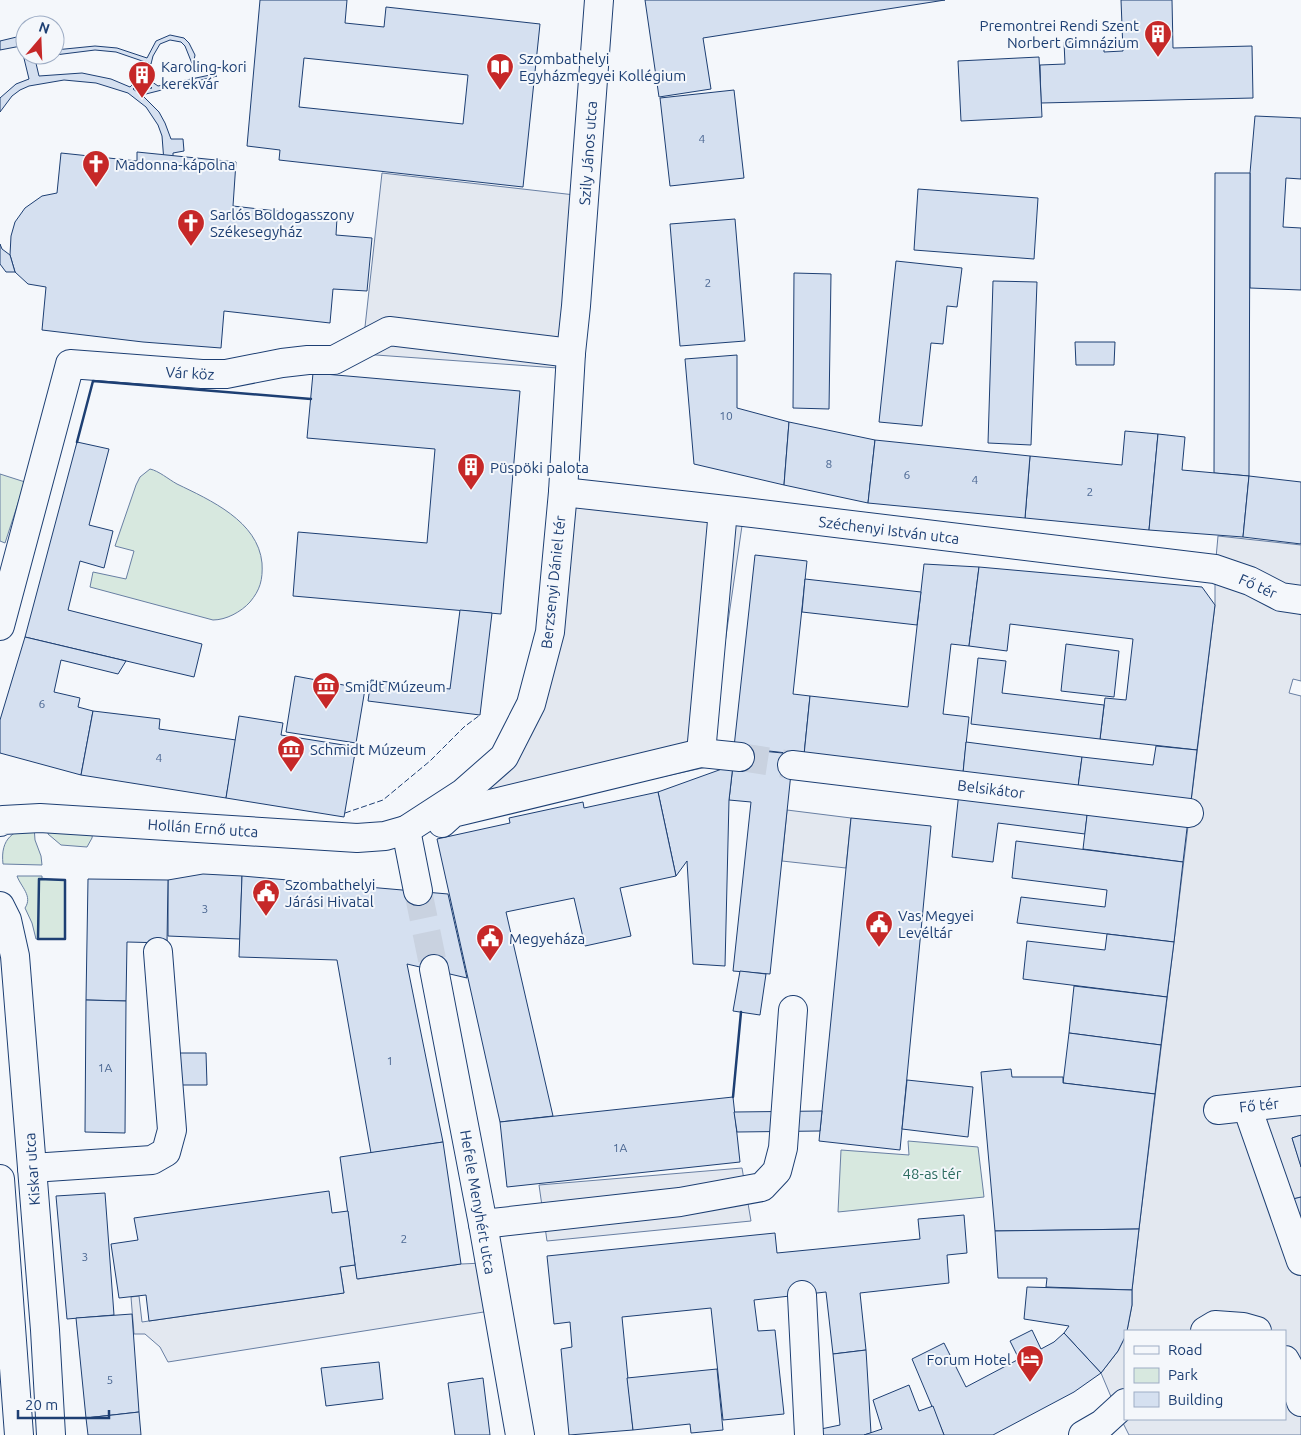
<svg xmlns="http://www.w3.org/2000/svg" width="1301" height="1435" font-family="Ubuntu,sans-serif">
<style>
.green{fill:#d7e8df;stroke:#687fa3}
.parking{fill:#e3e8f0;stroke:#687fa3}
.building{fill:#d5e0f0;stroke:#1d3f73;fill-rule:evenodd}
.lines{fill:none;stroke-linecap:round;stroke-linejoin:round}
.minor-tunnel{stroke:#c9d2e0;stroke-width:28;stroke-dasharray:28 14;stroke-linecap:butt}
.minor-casing{stroke:#1d3f73;stroke-width:30}
.minor{stroke:#f4f7fb;stroke-width:28}
.fence{stroke:#1d3f73;stroke-width:1;stroke-dasharray:6 2.5;stroke-linecap:butt}
.wall{stroke:#1d3f73;stroke-width:2.5}
.labels{text-anchor:middle;dominant-baseline:central;stroke-width:4;stroke-linejoin:round;paint-order:stroke}
.number-label{font-size:12px;fill:#4b6792}
.poi-label{font-size:15px;fill:#1d3f73;stroke:#f4f7fb;text-anchor:start}
.street-label{font-size:15px;fill:#1d3f73;stroke:#f4f7fb}
.park-label{font-size:15px;fill:#2c6c60;stroke:#f4f7fb}
</style>
<rect width="100%" height="100%" fill="#f4f7fb"/>
<!-- green -->
<g class="green">
<path d="M150,469C159,471 168,479 177,484C210,500 258,521 262,563C263,580 260,590 250,602C241,612 226,620 213,620L90,587L93,572L126,579L134,551L115,546L136,485L140,477Z"/>
<polygon points="0,474 25,482 5,543 0,541"/>
<path d="M34,826L35,840L41,856L42,865L3,864C0,838 14,830 34,826Z"/>
<polygon points="48,827 93,830 92,838 87,847 61,845 48,834"/>
<path d="M17,876H42V879L65,880V939H36L32,923L25,908C33,896 21,887 17,876Z"/>
<polygon points="908,1141 978,1147 984,1197 838,1212 841,1150 909,1155"/>
</g>
<!-- parking -->
<g class="parking">
<polygon points="382,173 575,195 558,368 362,354"/>
<polygon points="563,492 744,512 707,767 466,820 520,726"/>
<polygon points="1218,536 1301,545 1301,681 1293,679 1289,693 1301,696 1301,1135 1292,1138 1301,1166 1301,1197 1293,1199 1301,1224 1301,1435 1129,1435 1117,1411 1101,1373 1118,1351 1125,1337 1125,1419 1285,1419 1285,1331 1127,1331 1132,1305 1132,1290 1139,1229 1215,605 1215,569"/>
<polygon points="787,810 851,818 846,868 782,861"/>
<polygon points="742,1168 751,1221 547,1241 539,1185"/>
<polygon points="484,1263 490,1311 168,1362 160,1347 145,1334 134,1334 131,1297 139,1296 142,1322 344,1293 340,1267 355,1265 358,1279 461,1264"/>
</g>
<!-- building -->
<g class="building">
<path d="M260,0H347L345,23L384,27L386,7L540,24L523,187L279,160L280,150L247,146ZM304,58L468,75L463,124L299,107Z"/>
<polygon points="645,0 945,0 703,38 711,89 659,97"/>
<polygon points="1121,0 1172,0 1173,48 1252,46 1253,98 1041,103 1040,65 1065,64 1064,42 1104,41 1104,52 1123,51"/>
<path d="M25,35V55H54L35,59L39,76L82,73L111,79L130,87L142,75L158,86L210,75L217,76L142,95L159,112L165,123L171,139H183L184,151L173,153V163L164,162L162,136L158,125L146,107L128,93L96,83L64,80L29,86L20,90L12,96L0,112V98L16,84L29,79L21,46L0,50V41ZM142,80L152,88L136,91L133,89Z"/>
<polygon points="170,35 184,38 189,43 195,55 193,66 185,46 181,42 170,40 160,44 153,56 151,64 116,52 95,50 55,55 55,50 95,46 117,48 147,58 156,41"/>
<polygon points="1039,57 1042,117 961,121 958,61"/>
<polygon points="734,90 744,178 670,186 660,98"/>
<polygon points="1255,116 1301,118 1301,179 1286,178 1283,227 1301,228 1301,290 1250,288 1250,173"/>
<polygon points="137,152 236,162 233,206 337,218 336,235 372,238 367,291 333,289 330,323 224,311 221,348 143,342 42,330 46,287 28,284 15,272 10,255 11,236 15,222 25,208 42,196 57,193 61,153 137,161"/>
<polygon points="1215,173 1250,173 1249,476 1214,473"/>
<polygon points="918,189 1038,198 1034,259 914,250"/>
<polygon points="735,219 745,341 680,346 670,224"/>
<polygon points="0,244 2,249 10,255 15,272 6,272 0,264"/>
<polygon points="896,261 962,268 957,307 947,306 943,344 931,343 922,426 879,422"/>
<polygon points="794,273 831,274 829,409 793,408"/>
<polygon points="993,281 1037,282 1031,445 988,443"/>
<polygon points="1075,342 1115,342 1114,365 1076,365"/>
<polygon points="737,355 737,408 789,422 784,485 694,464 685,359"/>
<polygon points="313,373 520,391 501,614 293,596 298,532 427,543 435,449 307,438"/>
<polygon points="789,422 875,440 868,503 784,485"/>
<polygon points="1125,431 1158,434 1149,530 1025,518 1030,456 1122,465"/>
<polygon points="1158,434 1185,437 1182,470 1249,476 1243,537 1149,530"/>
<polygon points="875,440 1030,456 1025,518 868,503"/>
<polygon points="77,442 109,449 89,525 113,531 104,568 80,561 68,610 202,644 194,677 25,637"/>
<polygon points="1249,476 1301,482 1301,544 1243,537"/>
<polygon points="755,555 807,561 793,694 810,696 804,755 734,747"/>
<polygon points="924,564 979,567 969,646 951,644 943,714 969,717 963,773 804,755 810,696 908,707"/>
<polygon points="979,567 1202,587 1215,605 1197,750 1100,739 1105,698 1126,700 1133,639 1010,624 1007,651 969,646"/>
<polygon points="805,579 921,592 917,625 802,612"/>
<polygon points="460,610 492,613 480,715 368,701 371,680 450,689"/>
<polygon points="25,637 126,661 118,674 61,660 54,692 80,698 78,707 93,711 81,775 0,753 0,720"/>
<polygon points="1066,644 1119,651 1114,697 1061,691"/>
<polygon points="978,658 1006,661 1002,693 1104,705 1100,739 971,724"/>
<polygon points="295,676 365,689 356,743 286,732"/>
<polygon points="93,711 160,719 159,729 236,740 226,798 81,775"/>
<polygon points="239,716 283,723 281,735 356,747 344,817 226,798"/>
<polygon points="966,742 1082,757 1078,787 963,773"/>
<polygon points="1156,746 1197,750 1191,801 1078,787 1082,757 1153,765"/>
<polygon points="741,749 793,754 770,974 733,971 751,802 729,800 733,765"/>
<polygon points="733,765 729,800 725,966 693,964 687,861 676,876 658,792"/>
<polygon points="658,792 676,876 620,888 631,936 585,946 574,898 506,912 553,1116 500,1122 437,839 510,823 509,818 583,802 584,808"/>
<polygon points="959,792 1088,807 1085,834 998,823 993,862 952,857"/>
<polygon points="1088,807 1188,820 1183,862 1083,849"/>
<polygon points="851,818 931,826 900,1150 819,1141"/>
<polygon points="1016,841 1183,862 1174,942 1017,923 1021,897 1105,907 1107,890 1012,878"/>
<polygon points="203,874 242,876 240,939 168,936 168,880"/>
<polygon points="242,876 448,894 467,978 407,964 443,1142 371,1153 337,960 239,957"/>
<polygon points="88,879 168,880 167,943 127,942 126,1001 86,1000"/>
<polygon points="1107,934 1174,942 1167,997 1023,979 1027,941 1105,950"/>
<polygon points="740,971 766,974 760,1015 733,1011"/>
<polygon points="1074,986 1167,997 1161,1045 1069,1033"/>
<polygon points="86,1000 126,1001 125,1133 85,1132"/>
<polygon points="1069,1033 1161,1045 1155,1094 1063,1083"/>
<polygon points="175,1053 206,1053 207,1085 176,1085"/>
<polygon points="1011,1069 1012,1077 1063,1077 1063,1083 1155,1094 1139,1229 995,1231 981,1072"/>
<polygon points="907,1080 973,1087 968,1137 902,1129"/>
<polygon points="733,1097 740,1162 507,1187 500,1122"/>
<polygon points="822,1111 820,1131 737,1132 734,1112"/>
<polygon points="1301,1135 1301,1167 1292,1138"/>
<polygon points="443,1142 461,1264 357,1279 340,1157"/>
<polygon points="329,1191 332,1213 348,1211 355,1265 340,1267 344,1293 149,1321 146,1295 119,1298 111,1244 138,1240 134,1218"/>
<polygon points="105,1193 114,1315 67,1319 56,1196"/>
<polygon points="1301,1197 1301,1224 1293,1199"/>
<polygon points="964,1215 967,1253 947,1255 949,1283 860,1293 866,1350 833,1354 826,1292 754,1300 758,1331 775,1330 784,1414 723,1420 711,1308 622,1317 633,1430 569,1435 561,1349 572,1347 570,1322 554,1324 547,1256 775,1233 777,1253 920,1239 918,1219"/>
<polygon points="1139,1229 1132,1290 1046,1287 1047,1278 998,1278 995,1231"/>
<polygon points="1027,1287 1132,1290 1132,1305 1127,1331 1125,1331 1125,1337 1118,1351 1101,1373 1064,1333 1069,1326 1024,1319"/>
<polygon points="132,1314 139,1412 86,1418 76,1318"/>
<polygon points="1032,1330 1041,1349 1054,1342 1064,1333 1101,1373 1074,1392 993,1435 944,1435 912,1359 944,1343 966,1387 1019,1359 1010,1341"/>
<polygon points="866,1350 871,1433 864,1435 823,1435 821,1429 840,1425 833,1354"/>
<polygon points="379,1362 383,1399 326,1406 321,1368"/>
<polygon points="717,1369 723,1430 691,1433 690,1424 633,1430 627,1378"/>
<polygon points="483,1378 490,1435 455,1435 448,1383"/>
<polygon points="909,1385 919,1411 933,1406 944,1435 864,1435 882,1429 873,1400"/>
<polygon points="139,1412 141,1435 88,1435 86,1418"/>
</g>
<g class="lines">
<!-- minor-tunnel -->
<g class="minor-tunnel">
<polyline points="740,757 792,765"/>
<polyline points="418,891 434,969"/>
</g>
<defs>
<g id="minor">
<polyline points="563,492 744,512 1215,569 1250,581 1281,597 1301,600"/>
<polyline points="0,626 70,364 202,374 226,374 282,363 308,360 334,360 389,331 571,353"/>
<polyline points="701,753 723,510"/>
<polyline points="792,765 1189,813"/>
<polyline points="0,822 3,820 40,818 357,838 385,836 406,830 463,793 504,757 531,704 550,632 563,492 571,353 576,306 599,0"/>
<polyline points="442,823 453,813 701,753 740,757"/>
<polyline points="406,830 418,891"/>
<polyline points="0,906 7,920 15,956 45,1330 51,1435"/>
<polyline points="434,969 483,1224 520,1435"/>
<polyline points="1247,1107 1301,1261"/>
<polyline points="1218,1110 1301,1101"/>
<polyline points="32,1168 152,1160 166,1152 172,1130 158,952"/>
<polyline points="0,1179 19,1435"/>
<polyline points="483,1224 680,1202 762,1187 777,1171 783,1148 793,1010"/>
<polyline points="802,1295 809,1435"/>
<polyline points="1205,1331 1215,1325 1243,1327 1257,1331"/>
<polyline points="1285,1360 1290,1369 1301,1402"/>
<polyline points="1083,1435 1102,1424 1125,1403"/>
</g>
</defs>
<!-- minor casing -->
<use href="#minor" class="minor-casing"/>
<!-- minor -->
<use href="#minor" class="minor"/>
<!-- fence -->
<polyline class="fence" points="345,813 383,800 430,761 464,727 480,715"/>
<!-- wall -->
<g class="wall">
<polyline points="77,442 93,381 311,399"/>
<polygon points="39,879 65,880 65,939 38,939"/>
<polyline points="733,1097 741,1012"/>
</g>
</g>
<!-- icons -->
<defs>
<symbol id="building-pin" viewBox="-11 -11 22 30"><path d="M0 17L-7.5 6A9.5 9.5 0 1 1 7.5 6Z" fill="#c62828" stroke="#f4f7fb"/><path d="M-4-6H4V6H1V3H-1V6H-4ZM-2.5-4.3h1.7v1.8h-1.7ZM.8-4.3h1.7v1.8H.8ZM-2.5-1h1.7V.8h-1.7ZM.8-1h1.7V.8H.8Z" fill="#fff"/></symbol>
<symbol id="library-pin" viewBox="-11 -11 22 30"><path d="M0 17L-7.5 6A9.5 9.5 0 1 1 7.5 6Z" fill="#c62828" stroke="#f4f7fb"/><path d="M-6-4Q-3-5.5-.7-3.5V5Q-3 3-6 4ZM6-4Q3-5.5 .7-3.5V5Q3 3 6 4Z" fill="#fff"/></symbol>
<symbol id="church-pin" viewBox="-11 -11 22 30"><path d="M0 17L-7.5 6A9.5 9.5 0 1 1 7.5 6Z" fill="#c62828" stroke="#f4f7fb"/><path d="M-1.2-6h2.4v3.5h3.3v2.4h-3.3V6h-2.4V-.1h-3.3v-2.4h3.3Z" fill="#fff"/></symbol>
<symbol id="museum-pin" viewBox="-11 -11 22 30"><path d="M0 17L-7.5 6A9.5 9.5 0 1 1 7.5 6Z" fill="#c62828" stroke="#f4f7fb"/><path d="M0-6L6-3V-2H-6V-3ZM-5-1h2V3h-2ZM-1-1h2V3h-2ZM3-1h2V3H3ZM-6 4H6V6H-6Z" fill="#fff"/></symbol>
<symbol id="civic-pin" viewBox="-11 -11 22 30"><path d="M0 17L-7.5 6A9.5 9.5 0 1 1 7.5 6Z" fill="#c62828" stroke="#f4f7fb"/><path d="M-.6-6.5H3V-4.5H.6V-3L4-1V1h2V6H-6V1h2V-1L-.6-3ZM-1.2 2.5V6h2.4V2.5Z" fill="#fff"/></symbol>
<symbol id="hotel-pin" viewBox="-11 -11 22 30"><path d="M0 17L-7.5 6A9.5 9.5 0 1 1 7.5 6Z" fill="#c62828" stroke="#f4f7fb"/><path d="M-6-4.5h1.5V1H6V5H4.5V3h-9V5H-6ZM-4 0a1.8 1.8 0 1 1 3.6 0ZM.5 0V-2.5h3Q6-2.5 6 0Z" fill="#fff"/></symbol>
</defs>
<g fill-rule="evenodd">
<use href="#building-pin" x="1142" y="18" width="32" height="43"/>
<use href="#library-pin" x="484" y="51" width="32" height="43"/>
<use href="#building-pin" x="126" y="59" width="32" height="43"/>
<use href="#church-pin" x="80" y="148" width="32" height="43"/>
<use href="#church-pin" x="175" y="207" width="32" height="43"/>
<use href="#building-pin" x="455" y="451" width="32" height="43"/>
<use href="#museum-pin" x="310" y="670" width="32" height="43"/>
<use href="#museum-pin" x="275" y="733" width="32" height="43"/>
<use href="#civic-pin" x="250" y="877" width="32" height="43"/>
<use href="#civic-pin" x="863" y="908" width="32" height="43"/>
<use href="#civic-pin" x="474" y="922" width="32" height="43"/>
<use href="#hotel-pin" x="1014" y="1343" width="32" height="43"/>
</g>
<g class="labels">
<!-- number labels -->
<g class="number-label">
<text x="702" y="138">4</text>
<text x="708" y="282">2</text>
<text x="726" y="415">10</text>
<text x="829" y="463">8</text>
<text x="907" y="474">6</text>
<text x="975" y="479">4</text>
<text x="1090" y="491">2</text>
<text x="42" y="703">6</text>
<text x="159" y="757">4</text>
<text x="205" y="908">3</text>
<text x="390" y="1060">1</text>
<text x="105" y="1067">1A</text>
<text x="620" y="1147">1A</text>
<text x="404" y="1238">2</text>
<text x="85" y="1256">3</text>
<text x="110" y="1379">5</text>
</g>
<!-- poi labels -->
<g class="poi-label">
<text x="1139" y="25" text-anchor="end">Premontrei Rendi Szent<tspan x="1139" dy="17">Norbert Gimnázium</tspan></text>
<text x="519" y="58">Szombathelyi<tspan x="519" dy="17">Egyházmegyei Kollégium</tspan></text>
<text x="161" y="66">Karoling-kori<tspan x="161" dy="17">kerekvár</tspan></text>
<text x="115" y="164">Madonna-kápolna</text>
<text x="210" y="214">Sarlós Boldogasszony<tspan x="210" dy="17">Székesegyház</tspan></text>
<text x="490" y="467">Püspöki palota</text>
<text x="345" y="686">Smidt Múzeum</text>
<text x="310" y="749">Schmidt Múzeum</text>
<text x="285" y="884">Szombathelyi<tspan x="285" dy="17">Járási Hivatal</tspan></text>
<text x="898" y="915">Vas Megyei<tspan x="898" dy="17">Levéltár</tspan></text>
<text x="509" y="938">Megyeháza</text>
<text x="1011" y="1359" text-anchor="end">Forum Hotel</text>
</g>
<!-- street labels -->
<g class="street-label">
<text transform="translate(588 153) rotate(-86)">Szily János utca</text>
<text transform="translate(190 373) rotate(3)">Vár köz</text>
<text transform="translate(889 530) rotate(7)">Széchenyi István utca</text>
<text transform="translate(553 582) rotate(-84)">Berzsenyi Dániel tér</text>
<text transform="translate(1258 586) rotate(24)">Fő tér</text>
<text transform="translate(991 789) rotate(7)">Belsikátor</text>
<text transform="translate(203 828) rotate(4)">Hollán Ernő utca</text>
<text transform="translate(1259 1105) rotate(-6)">Fő tér</text>
<text transform="translate(32 1169) rotate(-94)">Kiskar utca</text>
<text transform="translate(478 1202) rotate(80)">Hefele Menyhért utca</text>
</g>
<!-- park labels -->
<g class="park-label">
<text x="932" y="1173">48-as tér</text>
</g>
</g>
<!-- legend -->
<rect x="1124" y="1330" width="162" height="90" fill="#f4f7fb" stroke="#9eadc5"/>
<rect x="1134" y="1346" width="25" height="8" fill="#f4f7fb" stroke="#9eadc5"/>
<text x="1168" y="1355" font-size="15" fill="#1d3f73">Road</text>
<rect x="1134" y="1368" width="25" height="15" fill="#d7e8df" stroke="#9eadc5"/>
<text x="1168" y="1380" font-size="15" fill="#1d3f73">Park</text>
<rect x="1134" y="1392" width="25" height="15" fill="#d5e0f0" stroke="#9eadc5"/>
<text x="1168" y="1405" font-size="15" fill="#1d3f73">Building</text>
<!-- north arrow -->
<g transform="translate(40 40) rotate(19)"><circle r="24" fill="#f4f7fb" stroke="#9eadc5"/>
<path d="M0-4L9 19L0 12L-9 19Z" fill="#c62828"/>
<text y="-8" font-size="14" font-weight="bold" text-anchor="middle" fill="#1d3f73">N</text>
</g>
<!-- scale -->
<path d="M18 1410v8h91v-8" fill="none" stroke="#1d3f73" stroke-width="2.5"/>
<text x="25" y="1410" font-size="15" fill="#1d3f73" stroke="#f4f7fb" stroke-width="4" paint-order="stroke">20 m</text>
</svg>
